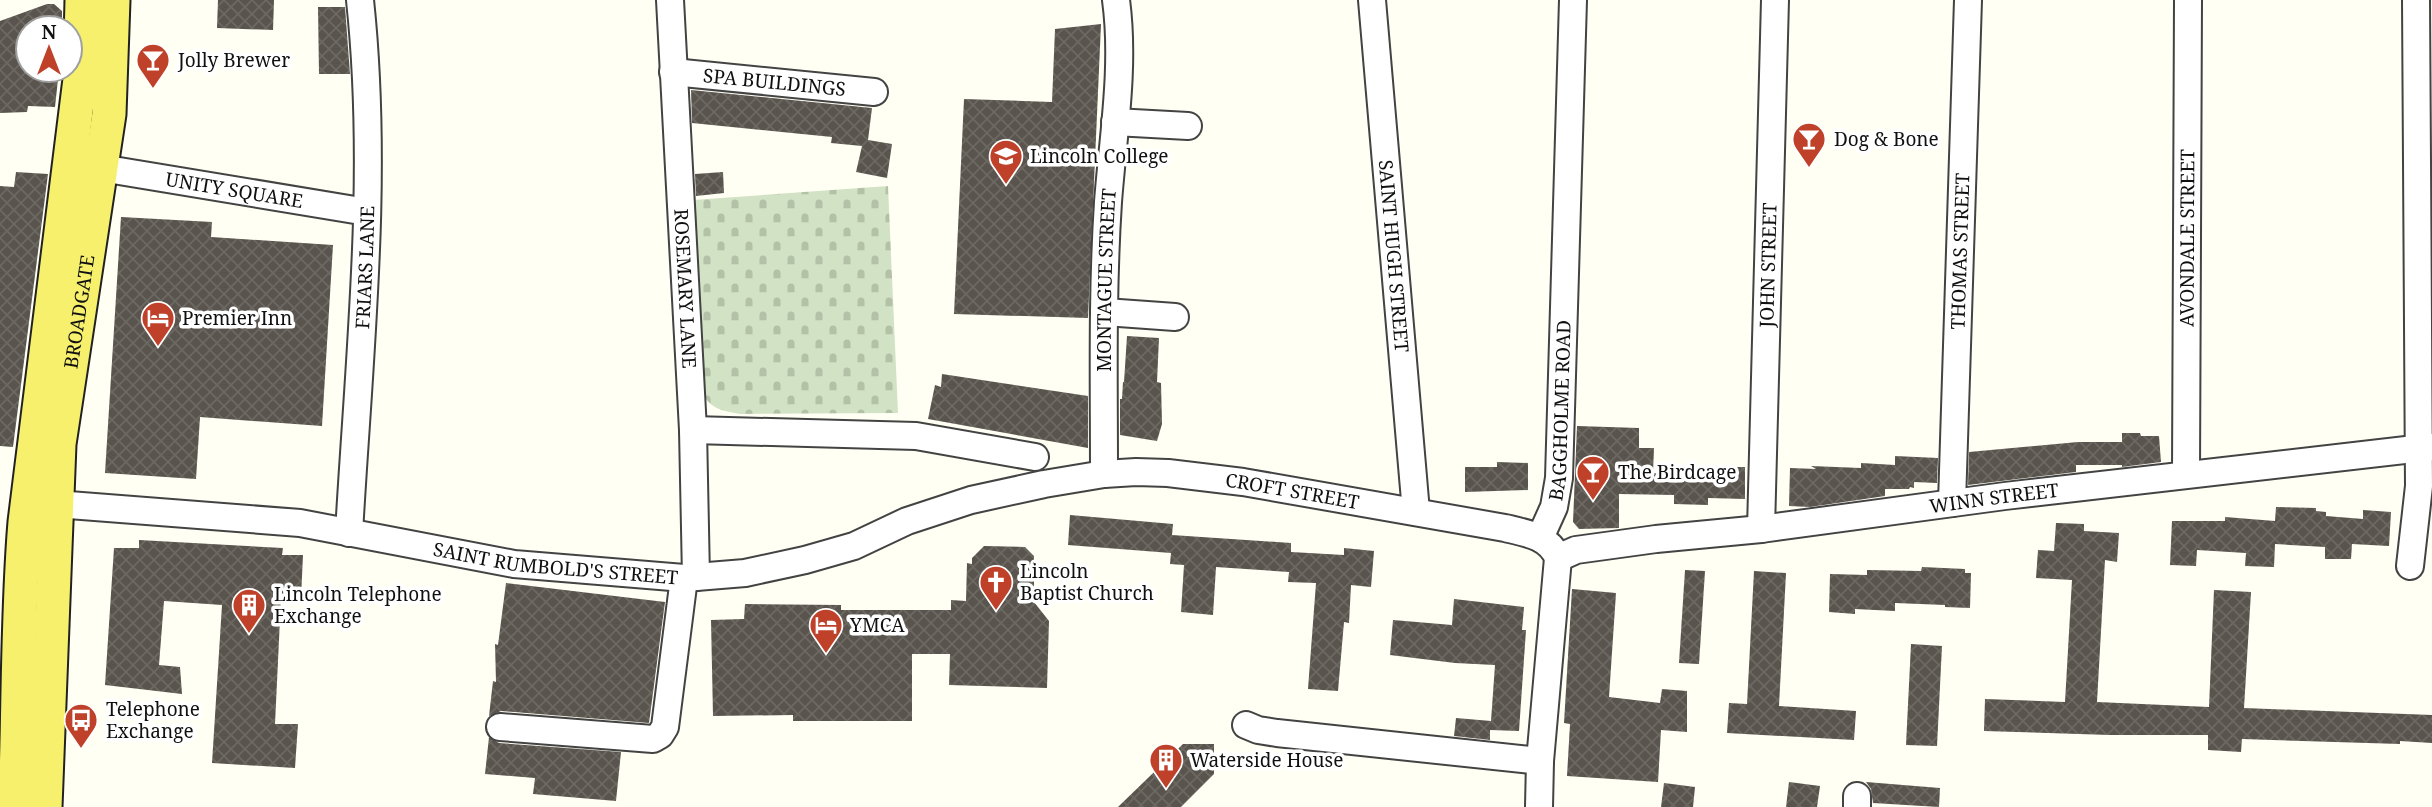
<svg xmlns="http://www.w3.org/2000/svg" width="2432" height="807" font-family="'Noto Serif',serif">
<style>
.cemetery{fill:url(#cemetery-stones)}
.building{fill:url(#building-cross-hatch)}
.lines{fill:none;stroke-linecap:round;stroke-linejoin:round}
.minor-casing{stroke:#434343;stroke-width:30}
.major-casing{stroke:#212121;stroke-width:37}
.minor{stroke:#fff;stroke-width:26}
.major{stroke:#f6f06d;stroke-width:33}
.labels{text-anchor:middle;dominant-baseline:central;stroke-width:7;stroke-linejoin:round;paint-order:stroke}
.poi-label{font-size:19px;fill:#101010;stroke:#fff;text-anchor:start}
.street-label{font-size:19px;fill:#101010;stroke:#fff}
</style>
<defs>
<pattern id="cemetery-stones" width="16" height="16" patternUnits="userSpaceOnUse" patternTransform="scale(1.75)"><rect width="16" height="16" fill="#d2e2c4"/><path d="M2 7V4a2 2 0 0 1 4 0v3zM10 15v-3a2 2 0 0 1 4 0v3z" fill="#b3c1a7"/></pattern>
<pattern id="building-cross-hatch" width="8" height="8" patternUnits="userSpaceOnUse" patternTransform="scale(1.75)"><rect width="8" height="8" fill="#59544d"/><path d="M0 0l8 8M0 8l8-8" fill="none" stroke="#6c6862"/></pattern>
</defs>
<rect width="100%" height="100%" fill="#fffff4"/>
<!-- cemetery -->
<path class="cemetery" d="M888,186L898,413L740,414C719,410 711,409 700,390L693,200Z"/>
<!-- building -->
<g class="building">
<polygon points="218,0 274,0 273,30 217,28"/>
<polygon points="47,4 54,4 62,11 62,28 28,28 28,70 59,70 55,107 28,106 27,112 0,113 0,21"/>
<polygon points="318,7 345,7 350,74 319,74"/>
<polygon points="1101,24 1088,318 954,314 964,99 1052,102 1055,29"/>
<polygon points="691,90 872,108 868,140 892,144 887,178 856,172 862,146 831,143 832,137 692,123"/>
<polygon points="16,172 48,174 13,447 0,446 0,186 14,187"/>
<polygon points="723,172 724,193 696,196 695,174"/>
<polygon points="121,217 212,222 211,237 333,245 322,426 200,417 196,479 105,473"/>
<polygon points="1127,336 1159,338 1157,382 1161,383 1162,424 1157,441 1120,435 1120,399 1122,399 1123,382 1124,382"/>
<polygon points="942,374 1088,396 1088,448 928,419 935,385 941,387"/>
<polygon points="1577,426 1639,428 1639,448 1654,448 1653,473 1709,473 1709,467 1745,467 1745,499 1708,498 1708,505 1674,504 1674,495 1619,494 1619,528 1579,529 1573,522"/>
<polygon points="2122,433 2140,433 2141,436 2159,436 2161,462 2122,467 2122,465 2076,465 2076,472 1968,485 1969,452 2078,442 2122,442"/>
<polygon points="1895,456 1938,458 1937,483 1914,482 1914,488 1910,487 1909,489 1885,489 1885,496 1810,507 1789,506 1790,468 1816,469 1811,466 1861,468 1861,463 1895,465"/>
<polygon points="1497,462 1528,463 1528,490 1465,492 1465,467 1497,467"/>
<polygon points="2276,507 2316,508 2316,511 2326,512 2326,516 2363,519 2363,510 2391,512 2389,546 2352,544 2351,559 2325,559 2325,547 2275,544 2274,567 2245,566 2246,553 2197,550 2196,566 2170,565 2172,521 2225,521 2225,517 2275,521"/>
<polygon points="1070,515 1173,524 1172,535 1291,543 1291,552 1344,555 1344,548 1374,551 1371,587 1351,585 1349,623 1344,622 1338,691 1308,689 1316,583 1288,582 1289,572 1216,567 1213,615 1181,612 1184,565 1170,564 1171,553 1068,545"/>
<polygon points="2056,523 2084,524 2084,531 2119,533 2117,562 2105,560 2097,702 2209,707 2214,590 2251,592 2244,708 2432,715 2432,743 2400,741 2400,744 2242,739 2241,752 2208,750 2208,735 2110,735 1984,731 1985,699 2065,702 2072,580 2036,578 2038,550 2054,551"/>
<polygon points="139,540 283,548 282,555 303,555 301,598 281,598 275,724 298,724 295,768 212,763 222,605 164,601 159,665 180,667 182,694 105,685 114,548 139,548"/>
<polygon points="984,546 1025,547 1034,556 1034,602 1049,621 1047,688 949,685 950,654 912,654 912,721 793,721 793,715 713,716 711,620 744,619 745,604 841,605 841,610 951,610 951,600 966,601 967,563 972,564 972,558"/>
<polygon points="1922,567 1965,569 1965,573 1971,573 1970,608 1945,607 1945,605 1895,603 1895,611 1855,609 1855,614 1829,612 1830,574 1867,575 1867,570 1921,571"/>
<polygon points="1685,570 1705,571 1699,664 1679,663"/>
<polygon points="1754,571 1786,573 1779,706 1856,711 1854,740 1727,733 1729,703 1747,704"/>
<polygon points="506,583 665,602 649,723 501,711 489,716 493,681 496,682 495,644 498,645"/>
<polygon points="1572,589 1616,593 1609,697 1660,703 1662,689 1687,691 1687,732 1661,730 1658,782 1567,776 1570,724 1564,723"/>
<polygon points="1454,599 1524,607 1522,630 1526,630 1519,731 1490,730 1490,740 1454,736 1456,718 1491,721 1495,665 1455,663 1390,655 1393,620 1452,625"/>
<polygon points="1911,644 1942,646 1937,746 1906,745"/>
<polygon points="489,737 499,743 621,752 616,801 533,794 535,778 485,774"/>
<polygon points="1183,744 1214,744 1214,774 1181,807 1118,807"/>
<polygon points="1789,782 1820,786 1817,807 1786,807"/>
<polygon points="1866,782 1940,788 1939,807 1873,803 1871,789"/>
<polygon points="1664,783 1695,787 1693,807 1661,807"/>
</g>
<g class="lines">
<defs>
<g id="minor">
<path id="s1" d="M670,0L693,430L696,577"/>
<path id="s2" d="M1372,0L1416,512"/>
<path id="s3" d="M673,72L874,92"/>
<polyline points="1115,122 1188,126"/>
<path id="s4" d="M101,168L367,212"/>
<polyline points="1105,312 1175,317"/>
<polyline points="693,430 916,436 1035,457"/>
<path id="s5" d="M1104,474C1104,384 1102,293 1108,202C1113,136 1125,66 1116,0"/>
<path id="s6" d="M2186,474L2188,0"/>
<path id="s7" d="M1952,503L1968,0"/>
<path id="s8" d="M56,504L300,523L514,564L684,578L745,573L805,560L854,546L907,521L971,500L1044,484L1104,474L1136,472L1168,473L1243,482L1505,528C1526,533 1549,536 1558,558L1540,761L1539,807"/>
<path id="s9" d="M1761,529L1775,0"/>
<path id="s10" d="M349,533C359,356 379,177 360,0"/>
<path id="s11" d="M1540,538L1554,507L1559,478L1573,0"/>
<path id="s12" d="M1558,558L1576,550L1656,539L1761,529L2005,496L2432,447"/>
<polyline points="2410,566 2419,486 2416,0"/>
<polyline points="1246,725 1258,730 1277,733 1540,761"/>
<polyline points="500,727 653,739 660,735 665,727 684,578"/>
<polyline points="1857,807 1857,796"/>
</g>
<g id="major">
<path d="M15,807C19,712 17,617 25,522L80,79L82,0"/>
<path id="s13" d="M45,807L59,444L109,114L113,0"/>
</g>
</defs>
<!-- minor casing -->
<use href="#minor" class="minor-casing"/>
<!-- major casing -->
<use href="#major" class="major-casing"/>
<!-- minor -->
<use href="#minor" class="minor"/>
<!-- major -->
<use href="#major" class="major"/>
</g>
<!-- icons -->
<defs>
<symbol id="bar-pin" viewBox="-11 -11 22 30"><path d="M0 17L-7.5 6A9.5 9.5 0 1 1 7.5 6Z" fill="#bf4129" stroke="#fff"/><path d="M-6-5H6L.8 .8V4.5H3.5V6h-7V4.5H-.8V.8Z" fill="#fff"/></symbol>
<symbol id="university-pin" viewBox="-11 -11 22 30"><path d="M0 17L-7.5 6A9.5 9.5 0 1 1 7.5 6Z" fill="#bf4129" stroke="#fff"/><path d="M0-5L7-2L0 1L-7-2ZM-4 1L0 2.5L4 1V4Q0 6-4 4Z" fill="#fff"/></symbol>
<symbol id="hotel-pin" viewBox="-11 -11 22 30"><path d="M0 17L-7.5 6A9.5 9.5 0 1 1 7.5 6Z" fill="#bf4129" stroke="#fff"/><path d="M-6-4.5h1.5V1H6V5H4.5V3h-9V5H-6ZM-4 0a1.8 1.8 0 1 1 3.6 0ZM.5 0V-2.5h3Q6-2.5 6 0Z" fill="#fff"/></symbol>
<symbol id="church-pin" viewBox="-11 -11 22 30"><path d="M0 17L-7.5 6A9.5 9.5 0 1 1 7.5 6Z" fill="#bf4129" stroke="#fff"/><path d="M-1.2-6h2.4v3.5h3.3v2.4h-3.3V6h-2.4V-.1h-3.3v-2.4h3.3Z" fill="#fff"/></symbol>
<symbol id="building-pin" viewBox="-11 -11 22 30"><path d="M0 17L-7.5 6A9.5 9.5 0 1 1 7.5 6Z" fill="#bf4129" stroke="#fff"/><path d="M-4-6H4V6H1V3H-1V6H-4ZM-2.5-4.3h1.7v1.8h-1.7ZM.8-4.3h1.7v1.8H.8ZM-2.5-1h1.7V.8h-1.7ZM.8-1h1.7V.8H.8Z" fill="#fff"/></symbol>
<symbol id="bus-pin" viewBox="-11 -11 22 30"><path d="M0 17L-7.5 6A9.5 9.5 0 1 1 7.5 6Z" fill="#bf4129" stroke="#fff"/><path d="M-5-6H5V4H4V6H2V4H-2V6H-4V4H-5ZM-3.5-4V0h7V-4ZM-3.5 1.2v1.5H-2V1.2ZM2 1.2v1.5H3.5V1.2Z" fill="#fff"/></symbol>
</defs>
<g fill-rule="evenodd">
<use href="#bar-pin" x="134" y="41" width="38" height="52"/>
<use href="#bar-pin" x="1790" y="120" width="38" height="52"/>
<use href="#university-pin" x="987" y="137" width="38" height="52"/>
<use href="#hotel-pin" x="139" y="299" width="38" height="52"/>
<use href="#bar-pin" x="1574" y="453" width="38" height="52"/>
<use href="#church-pin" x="977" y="563" width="38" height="52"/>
<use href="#building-pin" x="230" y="586" width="38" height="52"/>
<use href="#hotel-pin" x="807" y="606" width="38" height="52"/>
<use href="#bus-pin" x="62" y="701" width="38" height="52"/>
<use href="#building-pin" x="1147" y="741" width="38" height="52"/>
</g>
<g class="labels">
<!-- poi labels -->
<g class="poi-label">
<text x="178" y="60">Jolly Brewer</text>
<text x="1834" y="139">Dog &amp; Bone</text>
<text x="1030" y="156">Lincoln College</text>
<text x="182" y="318">Premier Inn</text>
<text x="1618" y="472">The Birdcage</text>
<text x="1020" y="571">Lincoln<tspan x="1020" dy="22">Baptist Church</tspan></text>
<text x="274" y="594">Lincoln Telephone<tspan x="274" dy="22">Exchange</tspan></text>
<text x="850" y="625">YMCA</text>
<text x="106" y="709">Telephone<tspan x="106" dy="22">Exchange</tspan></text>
<text x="1190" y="760">Waterside House</text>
</g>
<!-- street labels -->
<g class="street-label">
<text stroke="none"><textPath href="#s3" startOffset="102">SPA BUILDINGS</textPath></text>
<text stroke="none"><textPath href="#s4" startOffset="135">UNITY SQUARE</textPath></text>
<text stroke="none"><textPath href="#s6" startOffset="236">AVONDALE STREET</textPath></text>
<text stroke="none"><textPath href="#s7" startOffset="252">THOMAS STREET</textPath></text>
<text stroke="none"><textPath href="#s2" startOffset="257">SAINT HUGH STREET</textPath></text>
<text stroke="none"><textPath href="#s9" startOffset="264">JOHN STREET</textPath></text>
<text stroke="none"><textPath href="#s10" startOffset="266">FRIARS LANE</textPath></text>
<text stroke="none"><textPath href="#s5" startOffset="194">MONTAGUE STREET</textPath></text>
<text stroke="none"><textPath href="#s1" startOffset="289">ROSEMARY LANE</textPath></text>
<text stroke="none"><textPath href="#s13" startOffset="497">BROADGATE</textPath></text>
<text stroke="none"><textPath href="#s11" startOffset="131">BAGGHOLME ROAD</textPath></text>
<text stroke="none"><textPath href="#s8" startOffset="1258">CROFT STREET</textPath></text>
<text stroke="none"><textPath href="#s12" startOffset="441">WINN STREET</textPath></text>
<text stroke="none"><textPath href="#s8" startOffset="504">SAINT RUMBOLD'S STREET</textPath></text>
</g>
</g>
<!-- north arrow -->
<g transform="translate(49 49)"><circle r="33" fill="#ffffff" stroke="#9f9f9f" stroke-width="2"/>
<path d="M0-5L12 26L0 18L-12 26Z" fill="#bf4129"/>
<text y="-10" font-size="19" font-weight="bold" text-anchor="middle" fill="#101010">N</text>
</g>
</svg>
